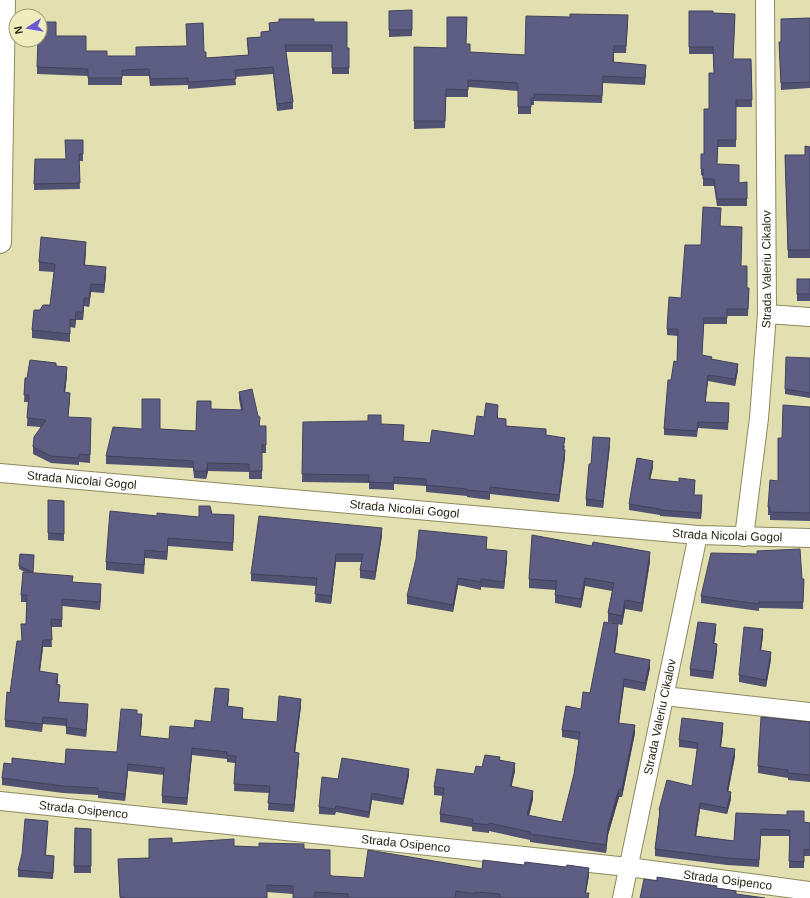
<svg xmlns="http://www.w3.org/2000/svg" width="810" height="898" font-family="Arial,sans-serif">
<style>
.lines{fill:none;stroke-linecap:round;stroke-linejoin:round}
.street-casing{stroke:#8d8a5f;stroke-width:20}
.secondary-casing{stroke:#8d8a5f;stroke-width:24}
.street{stroke:#fff;stroke-width:18}
.secondary{stroke:#fff;stroke-width:22}
.wall{fill:#515172}
.shaded-wall{fill:#42425c}
.building{fill:#5e5e84;stroke:#42425c}
.labels{text-anchor:middle;dominant-baseline:central;stroke-width:4;stroke-linejoin:round;paint-order:stroke}
.street-label{font-size:12px;fill:#282615;stroke:#efecbd}
</style>
<rect width="100%" height="100%" fill="#e2dfb0"/>
<g class="lines">
<defs>
<g id="street">
<polyline points="767,314 810,317"/>
<path id="s1" d="M0,473L698,535L810,538"/>
<path id="s2" d="M744,537L759,418L767,314L765,0"/>
<polyline points="664,696 810,712"/>
<path id="s3" d="M0,801L628,867L810,891"/>
<path id="s4" d="M622,898L698,535"/>
</g>
<polyline id="secondary" points="0,242 4,0"/>
</defs>
<!-- street casing -->
<use href="#street" class="street-casing"/>
<!-- secondary casing -->
<use href="#secondary" class="secondary-casing"/>
<!-- street -->
<use href="#street" class="street"/>
<!-- secondary -->
<use href="#secondary" class="secondary"/>
</g>
<!-- wall -->
<g class="wall">
<polygon points="412,10 412,36 389,37 389,11"/>
<polygon points="689,11 713,13 735,21 733,59 751,59 752,107 736,107 736,147 718,147 717,164 739,183 747,182 747,206 717,206 714,186 703,186 703,176 701,175 701,169 704,154 714,73 713,54 689,54"/>
<polygon points="810,18 810,88 781,90 779,42 781,42"/>
<polygon points="314,22 347,48 349,48 349,74 332,74 332,52 286,52 293,102 293,109 277,111 273,74 235,77 236,85 188,89 188,85 150,86 149,76 122,76 122,85 88,85 88,76 37,74 37,67 56,36 86,51 107,56 136,56 204,52 206,58 248,55 247,38 261,37 261,32 269,31 269,23"/>
<polygon points="628,22 626,53 614,53 614,62 646,73 645,85 603,83 602,103 534,101 534,105 531,105 531,114 518,114 518,91 468,87 468,97 446,97 445,128 414,129 414,47 447,48 466,44 470,52 525,55"/>
<polygon points="83,140 83,161 79,161 80,189 34,190 35,159 66,159"/>
<polygon points="810,147 810,258 788,258 785,155 805,155"/>
<polygon points="720,226 741,266 747,288 749,288 748,316 727,316 727,324 704,324 702,355 738,370 735,386 708,381 705,402 729,410 728,430 698,428 697,437 664,435 664,429 671,380 677,362 678,336 667,335 667,329 681,298 701,245"/>
<polygon points="86,250 85,265 106,275 104,293 91,292 89,307 84,306 83,320 76,320 75,328 70,327 70,342 32,338 32,330 40,310 50,305 54,272 39,271 39,262"/>
<rect x="797" y="279" width="13" height="22"/>
<polygon points="810,358 810,398 785,394 785,389"/>
<polygon points="56,366 67,375 65,393 70,400 68,417 91,426 90,463 79,462 79,465 51,463 33,454 33,447 41,427 27,426 28,402 24,402 25,378 27,378"/>
<polygon points="239,392 260,426 266,426 266,453 262,453 262,479 249,479 249,472 208,471 206,479 194,478 193,468 106,464 106,456 142,429 160,429 196,431 211,409 241,410 239,399"/>
<polygon points="810,407 810,521 770,520 770,515 768,515 768,507 778,481"/>
<polygon points="498,412 498,418 506,426 546,435 565,446 564,450 565,457 559,502 490,494 490,500 467,497 467,496 426,492 426,486 394,484 394,490 369,489 369,483 302,482 303,422 381,424 403,441 430,443 474,436 484,417"/>
<polygon points="610,445 603,508 586,506 586,499 591,464"/>
<polygon points="653,467 650,479 695,486 694,495 702,502 701,519 660,516 660,515 629,510 629,504"/>
<polygon points="48,500 64,501 64,541 48,540"/>
<polygon points="212,514 234,515 233,551 168,546 167,560 145,558 144,574 106,570 106,562 199,517"/>
<polygon points="382,535 375,580 360,578 360,570 362,562 336,562 331,604 315,602 316,586 251,581 251,574"/>
<polygon points="487,544 486,549 507,559 504,589 481,587 481,590 458,585 453,612 407,604 407,596"/>
<polygon points="20,554 34,555 33,573 73,582 101,591 100,610 62,606 62,627 51,627 52,647 43,647 40,671 58,681 57,684 60,692 59,702 88,712 86,737 66,734 66,726 43,724 42,732 5,727 5,720 10,693 26,624 27,602 21,602 21,595 27,573 19,569"/>
<polygon points="650,561 642,612 625,609 622,625 608,622 608,613 612,591 585,586 581,608 555,603 555,595 556,590 529,588 529,579"/>
<polygon points="802,579 804,579 803,609 759,608 759,611 701,603 701,596"/>
<polygon points="716,631 714,644 717,651 713,679 690,676 690,669"/>
<polygon points="618,632 615,653 650,668 645,691 624,687 619,723 635,733 622,797 619,797 608,835 606,853 530,842 530,840 489,831 489,833 472,831 472,827 440,822 440,814 443,796 434,795 434,787 474,774 482,767 500,760 515,771 511,786 533,799 529,816 562,822 574,774 579,740 562,737 562,730 581,709 590,693"/>
<polygon points="763,636 761,650 771,659 766,687 739,682 739,675"/>
<polygon points="229,697 228,706 243,715 243,719 277,722 301,706 295,753 299,760 294,812 268,810 269,793 234,791 235,763 227,762 227,759 192,755 187,805 162,803 162,796 164,775 128,771 125,801 98,798 98,795 63,793 2,785 2,778 12,764 65,764 117,752 137,714 142,721 140,736 169,739 194,728 211,722"/>
<polygon points="810,722 810,782 788,780 788,778 758,773 758,766"/>
<polygon points="723,730 721,747 735,756 728,792 731,799 727,814 700,809 696,836 734,841 736,813 804,822 810,823 810,856 804,856 804,868 789,868 789,836 761,836 759,867 727,865 655,856 655,849 659,817 659,810 692,786 697,749 679,747 679,740"/>
<polygon points="409,775 403,805 372,800 369,818 336,812 335,815 319,814 319,807 338,779"/>
<polygon points="48,827 46,855 54,862 53,879 18,877 18,870"/>
<polygon points="75,828 91,829 91,873 74,873"/>
<polygon points="172,843 234,846 304,849 330,875 332,876 364,878 482,869 589,875 586,893 589,898 293,898 293,894 267,892 267,898 120,898 118,859 149,858"/>
</g>
<!-- shaded-wall -->
<g class="shaded-wall">
<polygon points="86,242 86,250 84,273 84,265"/>
<polygon points="106,267 106,275 104,293 104,285"/>
<polygon points="91,284 91,292 89,307 89,299"/>
<polygon points="84,298 84,306 83,320 83,312"/>
<polygon points="76,312 76,320 75,328 75,320"/>
<polygon points="738,364 738,370 735,386 735,379"/>
<polygon points="67,367 67,375 64,400 64,392"/>
<polygon points="708,375 708,381 705,409 705,402"/>
<polygon points="610,438 610,445 603,508 603,501"/>
<polygon points="565,450 565,457 559,502 559,495"/>
<polygon points="653,461 653,467 649,485 649,479"/>
<polygon points="208,463 208,471 206,479 206,471"/>
<polygon points="702,495 702,502 701,519 701,513"/>
<polygon points="382,528 382,535 375,580 375,572"/>
<polygon points="168,538 168,546 167,560 167,552"/>
<polygon points="507,551 507,559 504,589 504,582"/>
<polygon points="650,552 650,561 642,612 642,603"/>
<polygon points="336,554 336,562 331,604 331,596"/>
<polygon points="458,578 458,585 453,612 453,605"/>
<polygon points="585,578 585,586 581,608 581,599"/>
<polygon points="101,584 101,591 100,610 100,602"/>
<polygon points="625,600 625,609 622,625 622,616"/>
<polygon points="618,624 618,632 614,660 614,653"/>
<polygon points="716,624 716,631 713,650 713,643"/>
<polygon points="763,629 763,636 760,657 760,650"/>
<polygon points="43,640 43,647 39,678 39,671"/>
<polygon points="717,644 717,651 713,679 713,672"/>
<polygon points="771,652 771,659 766,687 766,680"/>
<polygon points="650,660 650,668 645,691 645,683"/>
<polygon points="58,674 58,681 56,691 56,684"/>
<polygon points="624,679 624,687 618,731 618,723"/>
<polygon points="60,685 60,692 58,710 58,702"/>
<polygon points="229,689 229,697 227,713 227,706"/>
<polygon points="301,699 301,706 294,760 294,752"/>
<polygon points="88,704 88,712 86,737 86,730"/>
<polygon points="142,714 142,721 140,743 140,736"/>
<polygon points="723,723 723,730 720,754 720,747"/>
<polygon points="635,725 635,733 622,797 622,789"/>
<polygon points="192,748 192,755 187,805 187,798"/>
<polygon points="735,749 735,756 727,798 727,791"/>
<polygon points="299,753 299,760 294,812 294,805"/>
<polygon points="515,763 515,771 510,794 510,786"/>
<polygon points="128,764 128,771 125,801 125,794"/>
<polygon points="409,769 409,775 403,805 403,799"/>
<polygon points="619,789 619,797 608,835 606,853 606,845 608,827"/>
<polygon points="533,791 533,799 527,823 527,815"/>
<polygon points="731,792 731,799 727,814 727,808"/>
<polygon points="372,793 372,800 369,818 369,812"/>
<polygon points="700,803 700,809 695,843 695,836"/>
<polygon points="589,868 589,875 585,898 585,893"/>
</g>
<!-- building -->
<g class="building">
<polygon points="412,10 412,30 389,30 389,11"/>
<polygon points="689,11 713,11 713,13 735,14 733,59 751,59 752,100 736,100 736,140 718,140 717,164 739,165 739,183 747,182 747,199 717,199 714,179 703,179 703,169 701,169 701,154 704,154 704,109 709,109 709,73 714,73 713,47 689,47"/>
<polygon points="570,14 628,15 626,46 614,46 613,62 646,65 645,78 603,76 602,96 534,94 534,98 531,98 531,107 518,107 518,83 468,80 468,90 446,89 445,121 414,121 414,47 447,48 447,17 467,17 466,44 470,44 470,52 525,55 526,16 570,17"/>
<polygon points="810,18 810,82 781,83 779,42 781,42 781,19"/>
<polygon points="279,19 314,19 314,22 347,22 347,48 349,48 349,68 332,68 332,45 285,45 293,102 277,104 273,67 235,70 236,79 188,82 188,78 150,79 149,69 122,70 122,78 88,78 88,69 37,67 38,40 40,40 40,22 56,22 56,36 86,36 86,51 107,51 107,56 136,56 136,47 187,46 186,24 203,23 204,52 206,52 206,58 249,55 247,38 261,37 261,32 270,31 269,23 279,22"/>
<polygon points="65,140 83,140 83,154 79,154 80,183 34,184 35,159 66,159"/>
<polygon points="805,146 810,147 810,250 788,250 785,155 805,155"/>
<polygon points="703,207 721,208 720,226 742,227 741,266 747,266 747,288 749,288 748,309 727,309 727,318 704,318 702,355 712,357 711,359 738,364 735,379 708,375 705,402 729,403 728,423 698,422 697,431 664,429 668,380 671,380 674,361 677,362 678,329 667,329 669,297 681,298 685,245 701,245"/>
<polygon points="41,237 86,242 84,265 106,267 104,285 91,284 89,299 84,298 83,312 76,312 75,320 70,319 70,334 32,330 34,310 40,310 43,305 50,305 55,264 39,262"/>
<rect x="797" y="279" width="13" height="15"/>
<polygon points="786,357 810,358 810,393 785,389"/>
<polygon points="30,360 56,363 56,366 67,367 64,392 70,393 68,417 91,418 90,455 79,454 79,458 51,456 33,447 34,437 46,420 27,418 29,395 24,395 25,378 27,378"/>
<polygon points="252,389 258,416 260,417 259,426 266,426 266,445 262,445 262,471 249,471 249,464 208,463 206,471 194,471 193,461 106,456 113,427 142,429 142,399 160,399 160,429 196,431 197,401 211,401 211,409 243,410 239,392"/>
<polygon points="486,403 498,405 497,418 506,419 506,426 546,429 546,435 565,438 563,449 565,450 559,495 490,487 490,492 467,490 467,489 426,485 426,479 394,477 394,483 369,482 369,475 302,474 303,422 368,421 368,415 381,415 381,424 404,425 403,441 430,443 432,430 474,436 477,416 484,417"/>
<polygon points="783,405 810,407 810,513 770,512 770,507 768,507 770,480 778,481 778,438 782,438"/>
<polygon points="593,437 610,438 603,501 586,499 589,464 591,464"/>
<polygon points="637,458 653,461 649,479 679,482 679,478 695,480 694,495 702,495 701,513 660,510 660,509 629,504"/>
<polygon points="48,500 64,501 64,534 48,533"/>
<polygon points="199,506 210,506 212,514 234,515 233,543 168,538 167,552 145,550 144,565 106,562 110,511 157,516 157,513 199,517"/>
<polygon points="259,516 382,528 375,572 360,570 363,554 336,554 331,596 315,594 317,578 251,574"/>
<polygon points="419,530 487,537 486,549 507,551 504,582 481,579 481,582 458,578 453,605 407,596 416,559"/>
<polygon points="532,535 592,546 593,542 650,552 642,603 625,600 622,616 608,613 614,583 585,578 581,599 555,595 557,581 529,579"/>
<polygon points="800,549 802,579 804,579 803,602 759,602 759,604 701,596 711,553 757,554 757,551"/>
<polygon points="20,554 34,555 33,572 19,566"/>
<polygon points="23,572 73,576 72,582 101,584 100,602 62,599 62,620 51,619 52,640 43,640 39,671 58,674 56,684 60,685 58,702 88,704 86,730 66,727 67,719 43,717 42,724 5,720 7,692 10,693 17,641 22,641 21,624 26,624 27,595 21,595"/>
<polygon points="604,622 618,624 614,653 650,660 645,683 624,679 618,723 635,725 622,789 619,789 608,827 606,845 530,834 530,832 489,823 489,825 472,823 473,819 440,814 444,788 434,787 437,769 474,774 476,766 482,767 485,755 500,757 499,760 515,763 510,786 533,791 527,815 562,822 574,774 580,732 562,730 566,706 581,709 583,692 590,693"/>
<polygon points="698,622 716,624 713,643 717,644 713,672 690,669"/>
<polygon points="744,627 763,629 760,650 771,652 766,680 739,675"/>
<polygon points="215,688 229,689 227,706 243,708 242,719 277,722 279,696 301,699 294,752 299,753 294,805 268,803 270,786 234,784 236,756 227,755 227,752 192,748 187,798 162,796 164,768 128,764 125,794 98,791 98,788 63,786 2,778 4,763 12,764 12,758 65,764 66,749 117,752 121,709 137,710 137,714 142,714 140,736 169,739 170,726 194,728 195,720 211,722"/>
<polygon points="761,717 810,722 810,775 788,773 788,770 758,766"/>
<polygon points="682,718 723,723 720,747 735,749 727,791 731,792 727,808 700,803 695,836 734,841 736,813 787,815 787,811 804,811 804,822 810,823 810,850 804,849 804,862 789,861 790,830 761,829 759,860 727,858 655,849 660,811 659,810 667,780 692,786 698,743 679,740"/>
<polygon points="342,758 409,769 403,799 372,793 369,812 336,806 335,809 319,807 322,777 338,779"/>
<polygon points="25,819 48,821 45,855 54,856 53,873 18,870 22,854"/>
<polygon points="75,828 91,829 91,866 74,866"/>
<polygon points="172,838 172,843 234,839 234,846 259,847 259,843 304,844 304,849 330,850 330,875 332,876 364,878 368,850 482,869 483,860 524,865 525,862 566,867 567,865 589,868 585,893 589,893 588,898 500,898 500,894 476,892 475,894 456,891 455,898 348,898 348,894 315,892 314,898 293,898 293,886 267,885 267,898 124,898 124,897 120,897 118,859 149,858 149,839"/>
<polygon points="657,877 717,886 716,888 736,891 736,894 765,898 640,898 644,879 657,881"/>
</g>
<g class="labels">
<!-- street labels -->
<g class="street-label">
<text stroke="none"><textPath href="#s2" startOffset="269">Strada Valeriu Cikalov</textPath></text>
<text stroke="none"><textPath href="#s1" startOffset="82">Strada Nicolai Gogol</textPath></text>
<text stroke="none"><textPath href="#s1" startOffset="406">Strada Nicolai Gogol</textPath></text>
<text stroke="none"><textPath href="#s1" startOffset="730">Strada Nicolai Gogol</textPath></text>
<text stroke="none"><textPath href="#s4" startOffset="185">Strada Valeriu Cikalov</textPath></text>
<text stroke="none"><textPath href="#s3" startOffset="84">Strada Osipenco</textPath></text>
<text stroke="none"><textPath href="#s3" startOffset="408">Strada Osipenco</textPath></text>
<text stroke="none"><textPath href="#s3" startOffset="732">Strada Osipenco</textPath></text>
</g>
</g>
<!-- north arrow -->
<g transform="translate(28 28) rotate(258)"><circle r="19" fill="#efecbd" stroke="#9f9d7a"/>
<path d="M0-3L7 15L0 10L-7 15Z" fill="#695ad3"/>
<text y="-6" font-size="11" font-weight="bold" text-anchor="middle" fill="#282615">N</text>
</g>
</svg>
